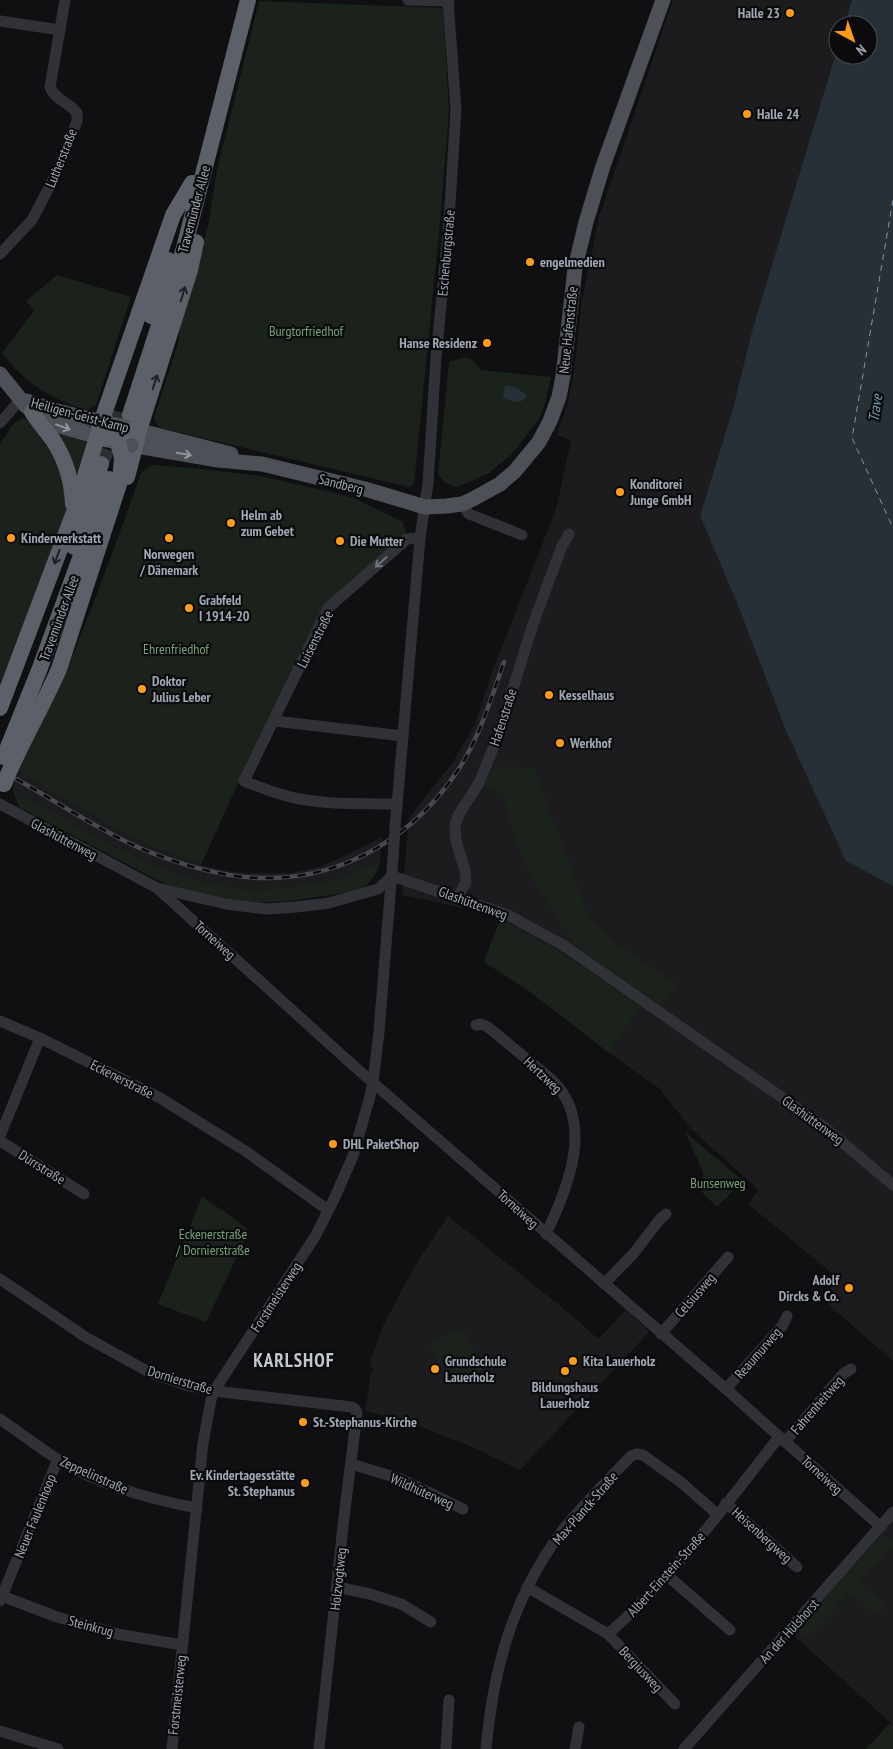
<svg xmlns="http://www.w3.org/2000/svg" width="893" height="1749" font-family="'PT Sans Narrow',sans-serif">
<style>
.built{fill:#1c1c1f}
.green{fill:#1a221b}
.water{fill:#263036}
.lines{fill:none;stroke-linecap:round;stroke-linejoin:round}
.ferry{stroke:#739bb3;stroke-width:1;stroke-dasharray:6 5;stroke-linecap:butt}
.highway-tunnel{stroke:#2d2e32;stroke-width:16;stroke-dasharray:16 8;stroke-linecap:butt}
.minor{stroke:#313237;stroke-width:11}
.major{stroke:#4d5056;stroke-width:15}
.highway{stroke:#5c6169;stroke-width:16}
.rail-casing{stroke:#46494e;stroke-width:4.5}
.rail{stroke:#0b0b0d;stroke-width:2.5;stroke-dasharray:8;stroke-linecap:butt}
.minor-bridge{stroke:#313237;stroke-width:11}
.major-bridge{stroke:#4d5056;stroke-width:15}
.highway-bridge{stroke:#5c6169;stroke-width:16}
.oneway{stroke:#1f2024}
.oneway2{stroke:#8f96a1}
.oneway3{stroke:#6e737c}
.poi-dot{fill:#ff9d1b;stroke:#0b0b0d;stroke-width:2}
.labels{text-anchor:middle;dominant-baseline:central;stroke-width:4.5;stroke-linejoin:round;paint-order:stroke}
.poi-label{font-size:14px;font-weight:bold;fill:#a0a8b4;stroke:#0b0b0d;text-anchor:start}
.street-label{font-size:14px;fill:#a0a8b4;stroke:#0b0b0d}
.park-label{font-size:14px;fill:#76a175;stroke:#0b0b0d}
.water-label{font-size:15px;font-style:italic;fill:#739bb3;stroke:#0b0b0d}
.district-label{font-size:19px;font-weight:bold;letter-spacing:1px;fill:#c1c6d0;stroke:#0b0b0d}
</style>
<rect width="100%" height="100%" fill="#101012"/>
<!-- built -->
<g class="built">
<polygon points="673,0 852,0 844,25 838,25 838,46 752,331 733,408 700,516 737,603 786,731 846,860 893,886 893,1361 822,1299 839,1279 748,1204 759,1190 691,1129 660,1089 609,1053 641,1006 560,952 500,919 468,909 402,895 409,818 453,762 475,724 492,672 556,509 571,440 557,435 568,402 574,371 582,300 599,217"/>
<polygon points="19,772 121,832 165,852 201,865 228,871 247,873 291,873 319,867 347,855 382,837 380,863 366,866 342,878 286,888 239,889 206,882 157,867 106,843 12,788"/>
<polygon points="448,1216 574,1317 598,1339 626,1310 647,1329 649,1332 520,1470 470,1446 406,1421 365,1411 371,1373 374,1371 370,1364 371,1359 383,1326 414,1267"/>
<polygon points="893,1511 893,1725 789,1631"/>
</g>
<!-- green -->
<g class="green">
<polygon points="259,1 443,8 449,111 440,222 414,484 409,487 161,428 155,422 154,417 178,344 180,326 208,226 217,170"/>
<path d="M57,275L131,297L96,405L89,409C81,410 74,406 67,403C39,392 20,376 2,353L34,311L26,301Z"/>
<path d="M464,357C473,359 476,362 480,370L551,377L546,400L539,419L512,454L489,473L458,487C449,485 442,483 438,473L449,362Z"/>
<polygon points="23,418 32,423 54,450 68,507 0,683 0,444 14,423"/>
<polygon points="52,430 84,441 88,444 76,492"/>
<path d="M153,465L192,468L260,476L326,491L354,498L403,522L407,536L325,606L235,790L201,865L165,852L121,832L19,772C30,742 47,715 60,686C89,617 116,545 141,473L149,466Z"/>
<polygon points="495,766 534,768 589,917 622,948 677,985 661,1006 588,956 573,941 559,921 530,876 516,841 503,795 484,786"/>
<path d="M12,788L106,843L157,867L206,882L239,889L286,888L342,878L366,866L380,863C377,870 375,877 369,883C360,892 342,893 330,895C310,898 289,902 269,902C240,903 182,892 157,880L19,807Z"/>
<polygon points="500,919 560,952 641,1006 609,1053 529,991 484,962"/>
<polygon points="685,1132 743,1181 717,1207 696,1186 704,1174"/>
<polygon points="202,1197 231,1216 249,1231 206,1322 158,1304"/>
<polygon points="464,1328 483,1369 448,1385 429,1344"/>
<polygon points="883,1534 893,1542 893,1546 860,1582 884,1604 883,1611 873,1613 849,1592 812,1633 806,1636 797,1630"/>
<polygon points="890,1723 893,1725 893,1749 866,1749"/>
</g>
<!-- water -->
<g class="water">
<polygon points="852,0 893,0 893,886 846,861 786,731 737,603 700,516 733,408 752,331 838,46 838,55 868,55 868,25 844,25"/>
<path d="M505,386C514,385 521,390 527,396C521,405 511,402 503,397Z"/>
</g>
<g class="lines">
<!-- ferry -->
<polyline class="ferry" points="893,200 852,438 893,528"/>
<!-- highway-tunnel -->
<polyline class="highway-tunnel" points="101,464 119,412"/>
<!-- minor -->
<g class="minor">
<polyline points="408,0 449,1"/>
<polyline points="0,21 60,30"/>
<path d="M0,254L32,220L57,172L77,121V113C70,103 54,99 50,87L65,0"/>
<polyline points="0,423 21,399"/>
<polyline points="462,504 469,514 522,535"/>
<polyline points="275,721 403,736"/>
<polyline points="0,804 157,888 226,904 267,909 296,907 329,903 378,889 392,876"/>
<path d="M397,804C365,803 331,805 300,799C281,796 262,788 244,781L328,608L407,539L420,538"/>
<polyline points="395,828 420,538 428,483 436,358 449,221 456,110 448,0"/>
<polyline points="392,876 508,915 563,945 823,1126 893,1185"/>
<polyline points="157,888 355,1067 726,1389 881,1527"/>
<polyline points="458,897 466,882 465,870 456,841 455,825 459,814 479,783 498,736 533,624 562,546 569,534"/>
<polyline points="0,1021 40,1038 160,1098 239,1147"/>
<path d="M476,1025L481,1024L488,1027L551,1079C596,1121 568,1188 546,1234"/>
<polyline points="0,1136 40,1038"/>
<polyline points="0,1141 84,1194"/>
<polyline points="244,1150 328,1210"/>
<polyline points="0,1279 87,1338 149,1372 186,1385 214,1391 352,1407 355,1409 357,1413 344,1517 319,1749"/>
<polyline points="604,1284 634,1253 660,1219 666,1214"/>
<polyline points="661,1334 728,1257"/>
<polyline points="726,1389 783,1325 787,1316"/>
<path d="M0,1419C19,1432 37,1446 57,1459C99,1485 148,1499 197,1508"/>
<polyline points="785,1442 843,1374 851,1369"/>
<polyline points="351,1464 401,1479 463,1509"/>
<polyline points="726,1503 797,1567"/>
<polyline points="668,1576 730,1630"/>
<polyline points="337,1587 370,1594 401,1604 431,1622"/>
<path d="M527,1587L608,1634C674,1577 725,1505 779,1437"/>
<polyline points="2,1596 57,1617 117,1634 182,1645"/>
<polyline points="0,1601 58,1459"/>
<polyline points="608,1634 675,1704"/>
<polyline points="0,1731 58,1749"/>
<polyline points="172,1749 203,1443 211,1400 214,1391 316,1235 335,1197 353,1156 369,1100 373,1082 379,1032 393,858"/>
<polyline points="446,1749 449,1700"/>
<path d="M486,1749C493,1670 512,1600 559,1535C579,1508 607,1481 631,1456L637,1454L643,1455L682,1483L717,1514"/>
<polyline points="575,1749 579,1727"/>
<polyline points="684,1749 893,1512"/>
</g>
<!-- major -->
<g class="major">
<polyline points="0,374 26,406 38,415 60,426 105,439"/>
<polyline points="27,401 53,410 107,423"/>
<polyline points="133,429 231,454"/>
<polyline points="131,445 218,460 262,464 365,489 425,507 447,506 462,504 473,499 500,484 515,471 539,442 550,421 559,397 563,376 575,268 586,222 603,166 663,0"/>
</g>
<!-- highway -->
<g class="highway">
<polyline points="151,316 168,260"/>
<path d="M32,412C38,422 46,430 53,440C66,460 72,482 73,504"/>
<polyline points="130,415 184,248 248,0"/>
<polyline points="127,477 141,424 190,270 196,242"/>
<polyline points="74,547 101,464"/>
<polyline points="0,708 74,512 105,411 173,215 192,183"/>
<polyline points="4,757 40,668 109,479"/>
<path d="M4,784C20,744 42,708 59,669L120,481L122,458"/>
</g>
<defs>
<path id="rail" d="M16,779C58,802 98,830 142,849C181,865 227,879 270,878C348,877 416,834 458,770C480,737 491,698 504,662"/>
</defs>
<!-- rail casing -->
<use href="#rail" class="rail-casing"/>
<!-- rail -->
<use href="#rail" class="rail"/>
<!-- minor-bridge -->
<polyline class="minor-bridge" points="393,858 395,828"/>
<!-- major-bridge -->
<g class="major-bridge">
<polyline points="107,423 133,429"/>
<polyline points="107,440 131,445"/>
</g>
<!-- highway-bridge -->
<g class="highway-bridge">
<polyline points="105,439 133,429"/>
<polyline points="118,442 122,458"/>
</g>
</g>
<!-- one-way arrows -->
<defs><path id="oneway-shaft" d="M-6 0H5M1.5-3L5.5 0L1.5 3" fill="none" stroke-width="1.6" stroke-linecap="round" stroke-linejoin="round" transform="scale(1.25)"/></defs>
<g class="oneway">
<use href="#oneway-shaft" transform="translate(183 294) rotate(-73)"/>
<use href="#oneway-shaft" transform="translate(155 382) rotate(-72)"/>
<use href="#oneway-shaft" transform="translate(57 557) rotate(110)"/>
</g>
<g class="oneway2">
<use href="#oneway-shaft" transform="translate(63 427) rotate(20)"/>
<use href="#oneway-shaft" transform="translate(184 454) rotate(9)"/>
</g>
<use class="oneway3" href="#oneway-shaft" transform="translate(381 562) rotate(138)"/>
<!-- markers -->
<g class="poi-dot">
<circle cx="790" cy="13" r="5"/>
<circle cx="747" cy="114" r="5"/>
<circle cx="530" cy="262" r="5"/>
<circle cx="487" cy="343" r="5"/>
<circle cx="620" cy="492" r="5"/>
<circle cx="231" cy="523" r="5"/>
<circle cx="11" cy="538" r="5"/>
<circle cx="169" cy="538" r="5"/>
<circle cx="340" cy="541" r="5"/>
<circle cx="189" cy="608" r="5"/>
<circle cx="142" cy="689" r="5"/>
<circle cx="549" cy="695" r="5"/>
<circle cx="560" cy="743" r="5"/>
<circle cx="333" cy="1144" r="5"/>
<circle cx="849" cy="1288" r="5"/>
<circle cx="573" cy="1361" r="5"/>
<circle cx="435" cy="1369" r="5"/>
<circle cx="565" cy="1371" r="5"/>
<circle cx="303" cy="1422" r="5"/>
<circle cx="305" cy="1483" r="5"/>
</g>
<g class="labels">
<!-- poi labels -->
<g class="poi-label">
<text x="780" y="13" text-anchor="end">Halle 23</text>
<text x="757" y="114">Halle 24</text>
<text x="540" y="262">engelmedien</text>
<text x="477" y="343" text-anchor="end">Hanse Residenz</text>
<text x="630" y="484">Konditorei<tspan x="630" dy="16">Junge GmbH</tspan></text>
<text x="241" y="515">Helm ab<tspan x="241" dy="16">zum Gebet</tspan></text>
<text x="21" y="538">Kinderwerkstatt</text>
<text x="350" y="541">Die Mutter</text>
<text x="169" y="554" text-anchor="middle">Norwegen<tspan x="169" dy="16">/ Dänemark</tspan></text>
<text x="199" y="600">Grabfeld<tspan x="199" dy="16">I 1914-20</tspan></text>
<text x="152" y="681">Doktor<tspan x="152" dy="16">Julius Leber</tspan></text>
<text x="559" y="695">Kesselhaus</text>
<text x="570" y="743">Werkhof</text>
<text x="343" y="1144">DHL PaketShop</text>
<text x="839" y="1280" text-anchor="end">Adolf<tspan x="839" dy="16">Dircks &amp; Co.</tspan></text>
<text x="445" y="1361">Grundschule<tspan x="445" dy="16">Lauerholz</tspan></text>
<text x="583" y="1361">Kita Lauerholz</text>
<text x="565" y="1387" text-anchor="middle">Bildungshaus<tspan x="565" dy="16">Lauerholz</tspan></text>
<text x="313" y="1422">St.-Stephanus-Kirche</text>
<text x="295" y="1475" text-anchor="end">Ev. Kindertagesstätte<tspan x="295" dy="16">St. Stephanus</tspan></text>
</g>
<!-- street labels -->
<g class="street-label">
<text transform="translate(61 158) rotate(-68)">Lutherstraße</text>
<text transform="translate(194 209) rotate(-75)">Travemünder Allee</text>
<text transform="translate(446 253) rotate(-85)">Eschenburgstraße</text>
<text transform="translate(568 330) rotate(-84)">Neue Hafenstraße</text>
<text transform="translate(80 415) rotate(15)">Heiligen-Geist-Kamp</text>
<text transform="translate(341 484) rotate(14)">Sandberg</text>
<text transform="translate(59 618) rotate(-70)">Travemünder Allee</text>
<text transform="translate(315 639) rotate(-63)">Luisenstraße</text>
<text transform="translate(503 717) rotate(-72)">Hafenstraße</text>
<text transform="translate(64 839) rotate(28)">Glashüttenweg</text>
<text transform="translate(473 903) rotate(20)">Glashüttenweg</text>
<text transform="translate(215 940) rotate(42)">Torneiweg</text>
<text transform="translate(543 1075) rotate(43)">Hertzweg</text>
<text transform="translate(122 1079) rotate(27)">Eckenerstraße</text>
<text transform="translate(813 1120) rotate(36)">Glashüttenweg</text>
<text transform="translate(42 1167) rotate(32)">Dürrstraße</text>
<text transform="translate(518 1209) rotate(42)">Torneiweg</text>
<text transform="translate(695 1295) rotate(-49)">Celsiusweg</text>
<text transform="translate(276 1297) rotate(-57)">Forstmeisterweg</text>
<text transform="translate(758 1353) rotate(-49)">Reaumurweg</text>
<text transform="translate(180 1380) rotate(17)">Dornierstraße</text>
<text transform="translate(817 1405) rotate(-49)">Fahrenheitweg</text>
<text transform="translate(94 1475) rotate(24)">Zeppelinstraße</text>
<text transform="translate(822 1475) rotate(42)">Torneiweg</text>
<text transform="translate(422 1491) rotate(24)">Wildhüterweg</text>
<text transform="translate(585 1508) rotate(-49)">Max-Planck-Straße</text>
<text transform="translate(35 1516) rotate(-68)">Neuer Faulenhoop</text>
<text transform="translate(762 1535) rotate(42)">Heisenbergweg</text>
<text transform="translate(666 1574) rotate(-48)">Albert-Einstein-Straße</text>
<text transform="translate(338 1579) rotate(-84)">Holzvogtweg</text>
<text transform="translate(91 1626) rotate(15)">Steinkrug</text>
<text transform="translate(789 1631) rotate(-48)">An der Hülshorst</text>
<text transform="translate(641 1669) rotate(47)">Bergiusweg</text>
<text transform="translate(177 1695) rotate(-84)">Forstmeisterweg</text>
</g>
<!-- park labels -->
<g class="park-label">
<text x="306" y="331">Burgtorfriedhof</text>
<text x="176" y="649">Ehrenfriedhof</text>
<text x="718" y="1183">Bunsenweg</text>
<text x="213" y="1234">Eckenerstraße<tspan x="213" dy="16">/ Dornierstraße</tspan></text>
</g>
<!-- water labels -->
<g class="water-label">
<text transform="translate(875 408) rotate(-82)">Trave</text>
</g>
<!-- district labels -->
<g class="district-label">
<text x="294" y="1360">KARLSHOF</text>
</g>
</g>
<!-- north arrow -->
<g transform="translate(853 40) rotate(140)"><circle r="24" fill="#0b0b0d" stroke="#474a50"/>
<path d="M0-4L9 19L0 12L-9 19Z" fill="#ff9d1b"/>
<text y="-8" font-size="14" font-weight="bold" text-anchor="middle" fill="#a0a8b4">N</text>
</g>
</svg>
